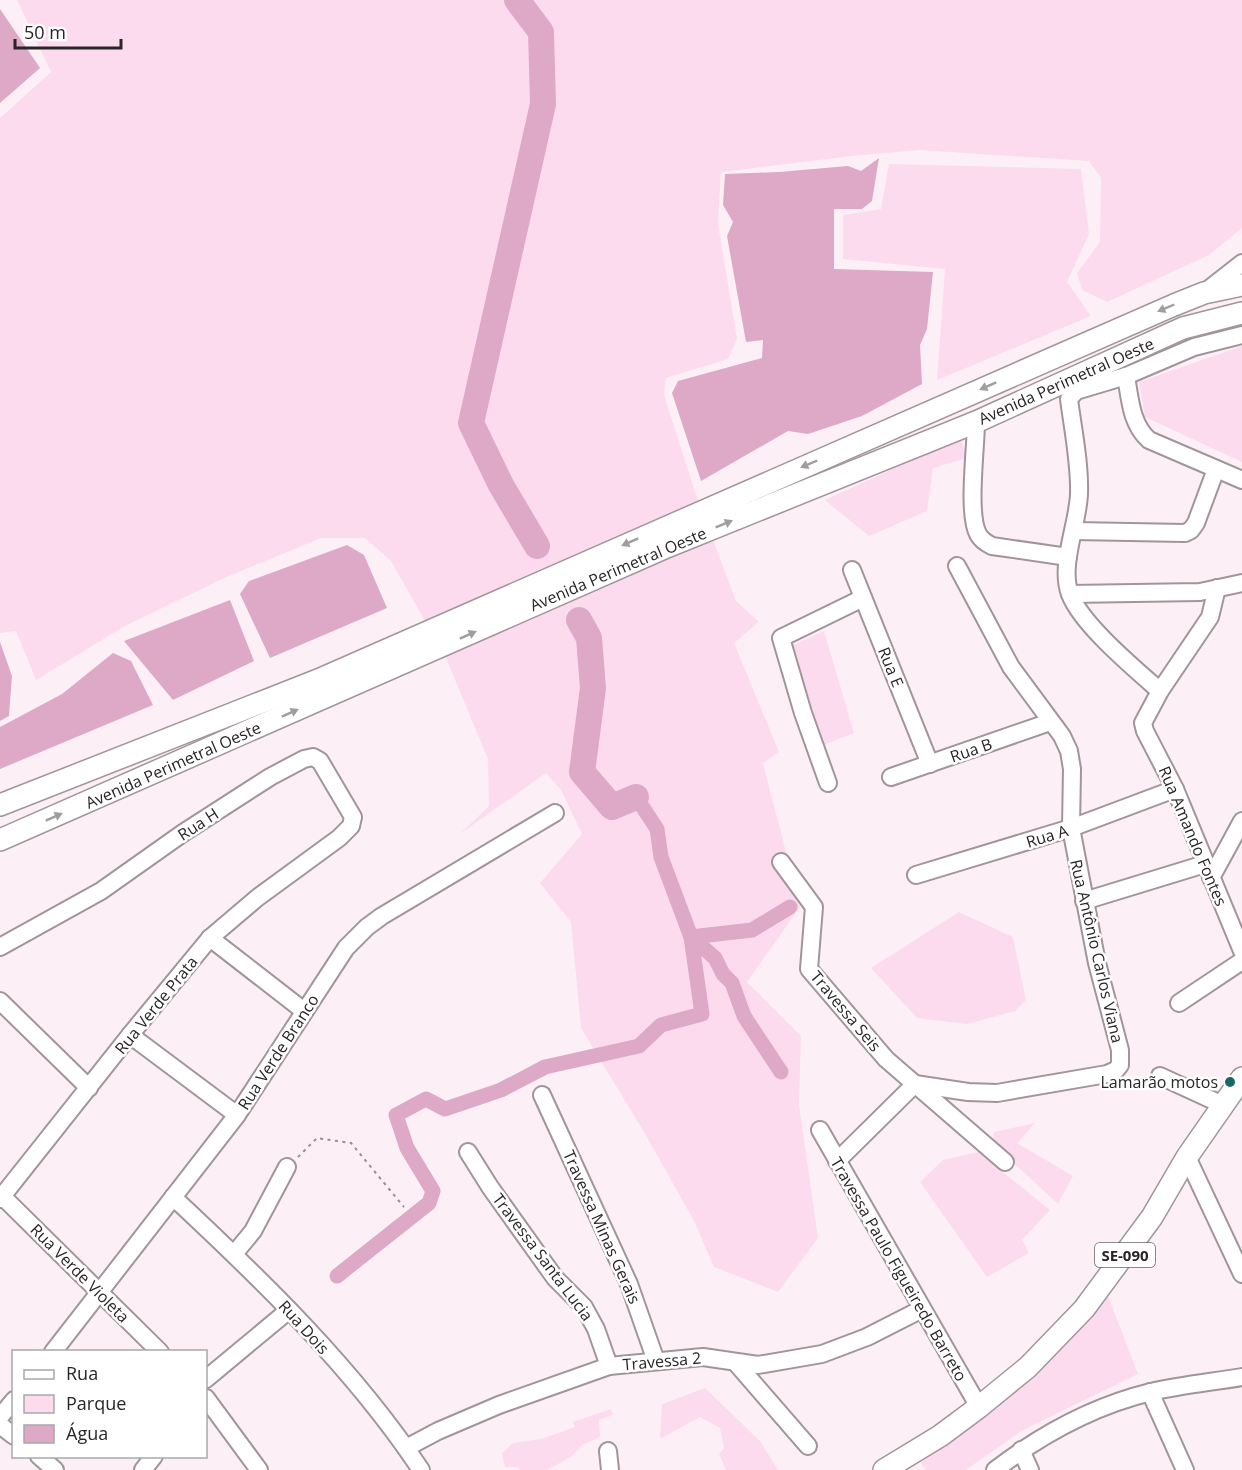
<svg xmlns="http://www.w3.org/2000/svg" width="1242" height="1470" font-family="'Open Sans',sans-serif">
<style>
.green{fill:#fddbee}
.water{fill:#dea9c7}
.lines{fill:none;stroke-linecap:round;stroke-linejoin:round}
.canal{stroke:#dea9c7;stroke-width:15}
.river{stroke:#dea9c7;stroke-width:26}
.minor-casing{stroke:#a1959b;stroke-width:20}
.major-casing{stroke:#a1959b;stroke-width:24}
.path{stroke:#968e92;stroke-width:2;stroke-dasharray:3 4.5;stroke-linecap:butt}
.minor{stroke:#fff;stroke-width:16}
.major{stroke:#fff;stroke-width:21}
.oneway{fill:#9f9d9e}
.poi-dot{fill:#18676a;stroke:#fff;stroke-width:2}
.labels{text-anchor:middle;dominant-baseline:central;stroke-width:5;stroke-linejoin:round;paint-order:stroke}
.shield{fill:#fff;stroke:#696668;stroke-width:1.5}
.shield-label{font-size:15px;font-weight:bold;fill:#292527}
.street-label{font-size:16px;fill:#292527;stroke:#fff}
.poi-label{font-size:16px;fill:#292527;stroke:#fff;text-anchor:end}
</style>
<rect width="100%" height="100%" fill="#fcf0f6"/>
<!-- green -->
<g class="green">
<polygon points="17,0 1242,0 1242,228 1209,255 1107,302 1082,290 1077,273 1100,242 1101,178 1089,161 920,150 860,155 721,172 718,224 737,339 728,359 666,378 664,395 695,492 736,601 759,622 734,643 779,752 763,763 800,907 747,982 801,1036 799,1105 818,1238 778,1292 714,1267 694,1221 647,1137 581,1028 571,922 540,883 582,834 561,790 546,773 460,834 489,806 488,759 446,658 391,561 365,538 321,538 224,578 125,626 36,680 16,631 0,633 0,118 51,72"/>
<polygon points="889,164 1081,169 1089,234 1067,282 1091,316 937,380 945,269 843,259 843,215 881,209"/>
<polygon points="1242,346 1242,462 1145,417 1139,382"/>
<polygon points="961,438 967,458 933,468 927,511 869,536 825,500"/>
<polygon points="824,631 854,733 823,745 793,645"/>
<polygon points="959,912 1013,937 1026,1000 1015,1011 967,1024 917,1018 871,968"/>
<polygon points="1035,1123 1017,1143 1073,1176 1058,1204 993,1144 994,1132"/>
<polygon points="978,1152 1050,1210 1022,1240 1029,1253 987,1277 920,1182 943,1160"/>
<polygon points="1108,1296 1138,1374 1021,1431 966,1470 926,1470 921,1463 1044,1363"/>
<polygon points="705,1388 760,1441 778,1470 726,1470 719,1454 724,1448 720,1428 700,1417 660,1439 662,1404"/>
<polygon points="611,1409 613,1415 599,1420 600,1437 582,1445 571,1457 547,1470 520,1470 517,1467 505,1467 502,1453 513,1443 541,1439 575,1427 573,1422"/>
</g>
<!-- water -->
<g class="water">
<polygon points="0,9 40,68 0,103"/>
<polygon points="879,158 872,201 862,209 834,209 834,269 933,272 927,329 920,345 922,384 862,416 808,434 788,431 701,481 672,393 678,381 762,358 763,340 746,342 727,236 733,222 723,205 725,174 779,172 848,166 861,171"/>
<polygon points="347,545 364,555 387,608 270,658 240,594 249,581"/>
<polygon points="230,600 254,661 173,700 124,641"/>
<polygon points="0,642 12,676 9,716 0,721"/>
<polygon points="113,653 131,661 153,705 0,769 0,727 62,694"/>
</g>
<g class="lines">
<!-- canal -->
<g class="canal">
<polyline points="691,937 715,958 723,974 732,983 744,1016 781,1072"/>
<polyline points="691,937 752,930 790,907"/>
<polyline points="337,1276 429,1203 433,1191 407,1148 396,1115 426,1099 445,1109 501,1090 545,1067 639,1046 661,1025 702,1014 691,937 661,857 657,829 636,797"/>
</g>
<!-- river -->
<g class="river">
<polyline points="517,0 541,32 543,104 471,423 501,485 537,546"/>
<polyline points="579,620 589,638 593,688 582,772 612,807 636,797"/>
</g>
<defs>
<g id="minor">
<polyline points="1205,292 1242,263"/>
<path d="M1126,376C1130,399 1131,424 1149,440L1242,480"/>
<path d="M976,422C976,448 967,513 978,534C981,540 986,543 992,546L1068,557"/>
<polyline points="1074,531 1185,533 1191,530 1196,523 1216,469"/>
<polyline points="852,570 930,764"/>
<polyline points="1217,588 1210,617 1160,691 1143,723 1145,731 1175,789 1242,951"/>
<polyline points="1070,594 1200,592 1242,583"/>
<path d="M1160,691C1135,669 1081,624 1070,594C1059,566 1078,524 1079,494C1080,463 1073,430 1069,399L1076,391L1126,376L1194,347L1242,335"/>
<polyline points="891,777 1050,722"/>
<polyline points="828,783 803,713 781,638 863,598"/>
<polyline points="781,862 814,907 809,969 886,1059 1005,1162"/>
<polyline points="916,875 1071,828 1175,789"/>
<polyline points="1211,878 1242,821"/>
<polyline points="1084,901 1205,864"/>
<polyline points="210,938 304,1011"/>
<polyline points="0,947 101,891 183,833 270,777 304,759 313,757 320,761 353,817 351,826 339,838 257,898 210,938 130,1035 0,1199"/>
<polyline points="0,1001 89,1088"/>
<polyline points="1179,1003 1242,961"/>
<polyline points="130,1035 237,1115"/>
<polyline points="1160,1076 1223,1105"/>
<polyline points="915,1084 968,1092 997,1093 1107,1074 1116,1070 1120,1065 1120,1050 1097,963 1071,828 1072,769 1069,751 1062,736 1011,667 957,566"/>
<polyline points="542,1095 629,1284 656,1361"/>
<polyline points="820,1130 979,1407"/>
<polyline points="468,1152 490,1187 555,1278 584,1307 596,1329 609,1366"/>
<polyline points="1187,1157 1242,1274"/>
<polyline points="837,1161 915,1084"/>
<polyline points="0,1194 160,1352"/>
<path d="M173,1197C263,1281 353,1368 421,1470"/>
<polyline points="234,1254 253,1231 287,1167"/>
<polyline points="53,1352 237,1115 346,948 367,927 382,916 555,813"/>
<polyline points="736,1363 808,1446"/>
<polyline points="206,1379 289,1310"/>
<polyline points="1150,1392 1185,1470"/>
<polyline points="206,1398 259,1470"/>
<polyline points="0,1417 14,1400"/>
<polyline points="0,1425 14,1436"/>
<polyline points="406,1448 438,1431 499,1405 609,1366 703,1357 758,1365 822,1354 867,1337 922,1309"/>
<polyline points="1021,1450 1030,1470"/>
<polyline points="608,1451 610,1470"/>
<polyline points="39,1456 55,1470"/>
<polyline points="143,1470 154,1456"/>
<path d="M995,1470C1042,1434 1093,1406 1151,1392C1181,1385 1212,1382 1242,1377"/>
</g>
<g id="major">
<polyline points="0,805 318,680 1174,305 1204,293 1242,285"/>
<polyline points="0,840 669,546 976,422 1183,328 1242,313"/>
<polyline points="884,1470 940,1436 979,1407 1028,1367 1084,1309 1152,1217 1187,1157 1242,1078"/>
</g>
</defs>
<!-- minor casing -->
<use href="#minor" class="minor-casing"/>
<!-- major casing -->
<use href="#major" class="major-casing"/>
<!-- path -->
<polyline class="path" points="298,1157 317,1138 351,1143 404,1207"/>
<!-- minor -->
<use href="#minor" class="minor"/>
<!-- major -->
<use href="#major" class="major"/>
</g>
<!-- one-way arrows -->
<defs><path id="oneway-solid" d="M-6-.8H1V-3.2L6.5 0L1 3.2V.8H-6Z" transform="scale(1.5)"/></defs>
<g class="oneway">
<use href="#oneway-solid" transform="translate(1166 308) rotate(157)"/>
<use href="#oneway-solid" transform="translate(988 386) rotate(156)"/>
<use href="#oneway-solid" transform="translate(809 464) rotate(157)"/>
<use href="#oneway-solid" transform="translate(724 524) rotate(-22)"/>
<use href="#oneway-solid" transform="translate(630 542) rotate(156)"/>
<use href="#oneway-solid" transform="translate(468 635) rotate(-24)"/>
<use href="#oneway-solid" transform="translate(290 713) rotate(-24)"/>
<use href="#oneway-solid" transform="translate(54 817) rotate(-24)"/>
</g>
<!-- markers -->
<circle class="poi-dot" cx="1230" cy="1082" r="6"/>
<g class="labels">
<!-- shield labels -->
<rect class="shield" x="1095" y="1243" width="60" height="24" rx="4.5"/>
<g class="shield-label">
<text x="1125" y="1255">SE-090</text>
</g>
<!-- street labels -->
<g class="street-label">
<text transform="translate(1066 381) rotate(-24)">Avenida Perimetral Oeste</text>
<text transform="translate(618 569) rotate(-23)">Avenida Perimetral Oeste</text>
<text transform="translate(891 667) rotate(68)">Rua E</text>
<text transform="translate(971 750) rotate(-19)">Rua B</text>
<text transform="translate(173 765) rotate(-24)">Avenida Perimetral Oeste</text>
<text transform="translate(198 824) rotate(-33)">Rua H</text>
<text transform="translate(1047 836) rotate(-17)">Rua A</text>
<text transform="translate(1193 836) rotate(67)">Rua Amando Fontes</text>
<text transform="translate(1097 951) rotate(77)">Rua Antônio Carlos Viana</text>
<text transform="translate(156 1005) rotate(-51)">Rua Verde Prata</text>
<text transform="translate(846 1011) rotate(50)">Travessa Seis</text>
<text transform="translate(278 1052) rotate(-57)">Rua Verde Branco</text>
<text transform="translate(602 1227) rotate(66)">Travessa Minas Gerais</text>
<text transform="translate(543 1257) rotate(53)">Travessa Santa Lucia</text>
<text transform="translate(899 1269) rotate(60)">Travessa Paulo Figueiredo Barreto</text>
<text transform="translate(80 1273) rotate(45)">Rua Verde Violeta</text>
<text transform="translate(304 1327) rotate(48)">Rua Dois</text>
<text transform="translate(662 1361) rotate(-5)">Travessa 2</text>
</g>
<!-- poi labels -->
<g class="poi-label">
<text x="1218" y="1082">Lamarão motos</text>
</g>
</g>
<!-- legend -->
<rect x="12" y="1350" width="195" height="108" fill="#ffffff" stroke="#a9a8a9" stroke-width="1.5"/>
<rect x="24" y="1370" width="30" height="9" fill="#ffffff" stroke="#a9a8a9" stroke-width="1.5"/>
<text x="66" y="1380" font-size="18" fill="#292527">Rua</text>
<rect x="24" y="1395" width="30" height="18" fill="#fddbee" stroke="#a9a8a9" stroke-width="1.5"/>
<text x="66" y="1410" font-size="18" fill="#292527">Parque</text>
<rect x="24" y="1425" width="30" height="18" fill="#dea9c7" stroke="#a9a8a9" stroke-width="1.5"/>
<text x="66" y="1440" font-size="18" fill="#292527">Água</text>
<!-- scale -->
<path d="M15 39v9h106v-9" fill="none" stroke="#292527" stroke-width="3"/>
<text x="24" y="39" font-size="18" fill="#292527" stroke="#ffffff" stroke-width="4.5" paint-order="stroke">50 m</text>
</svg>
